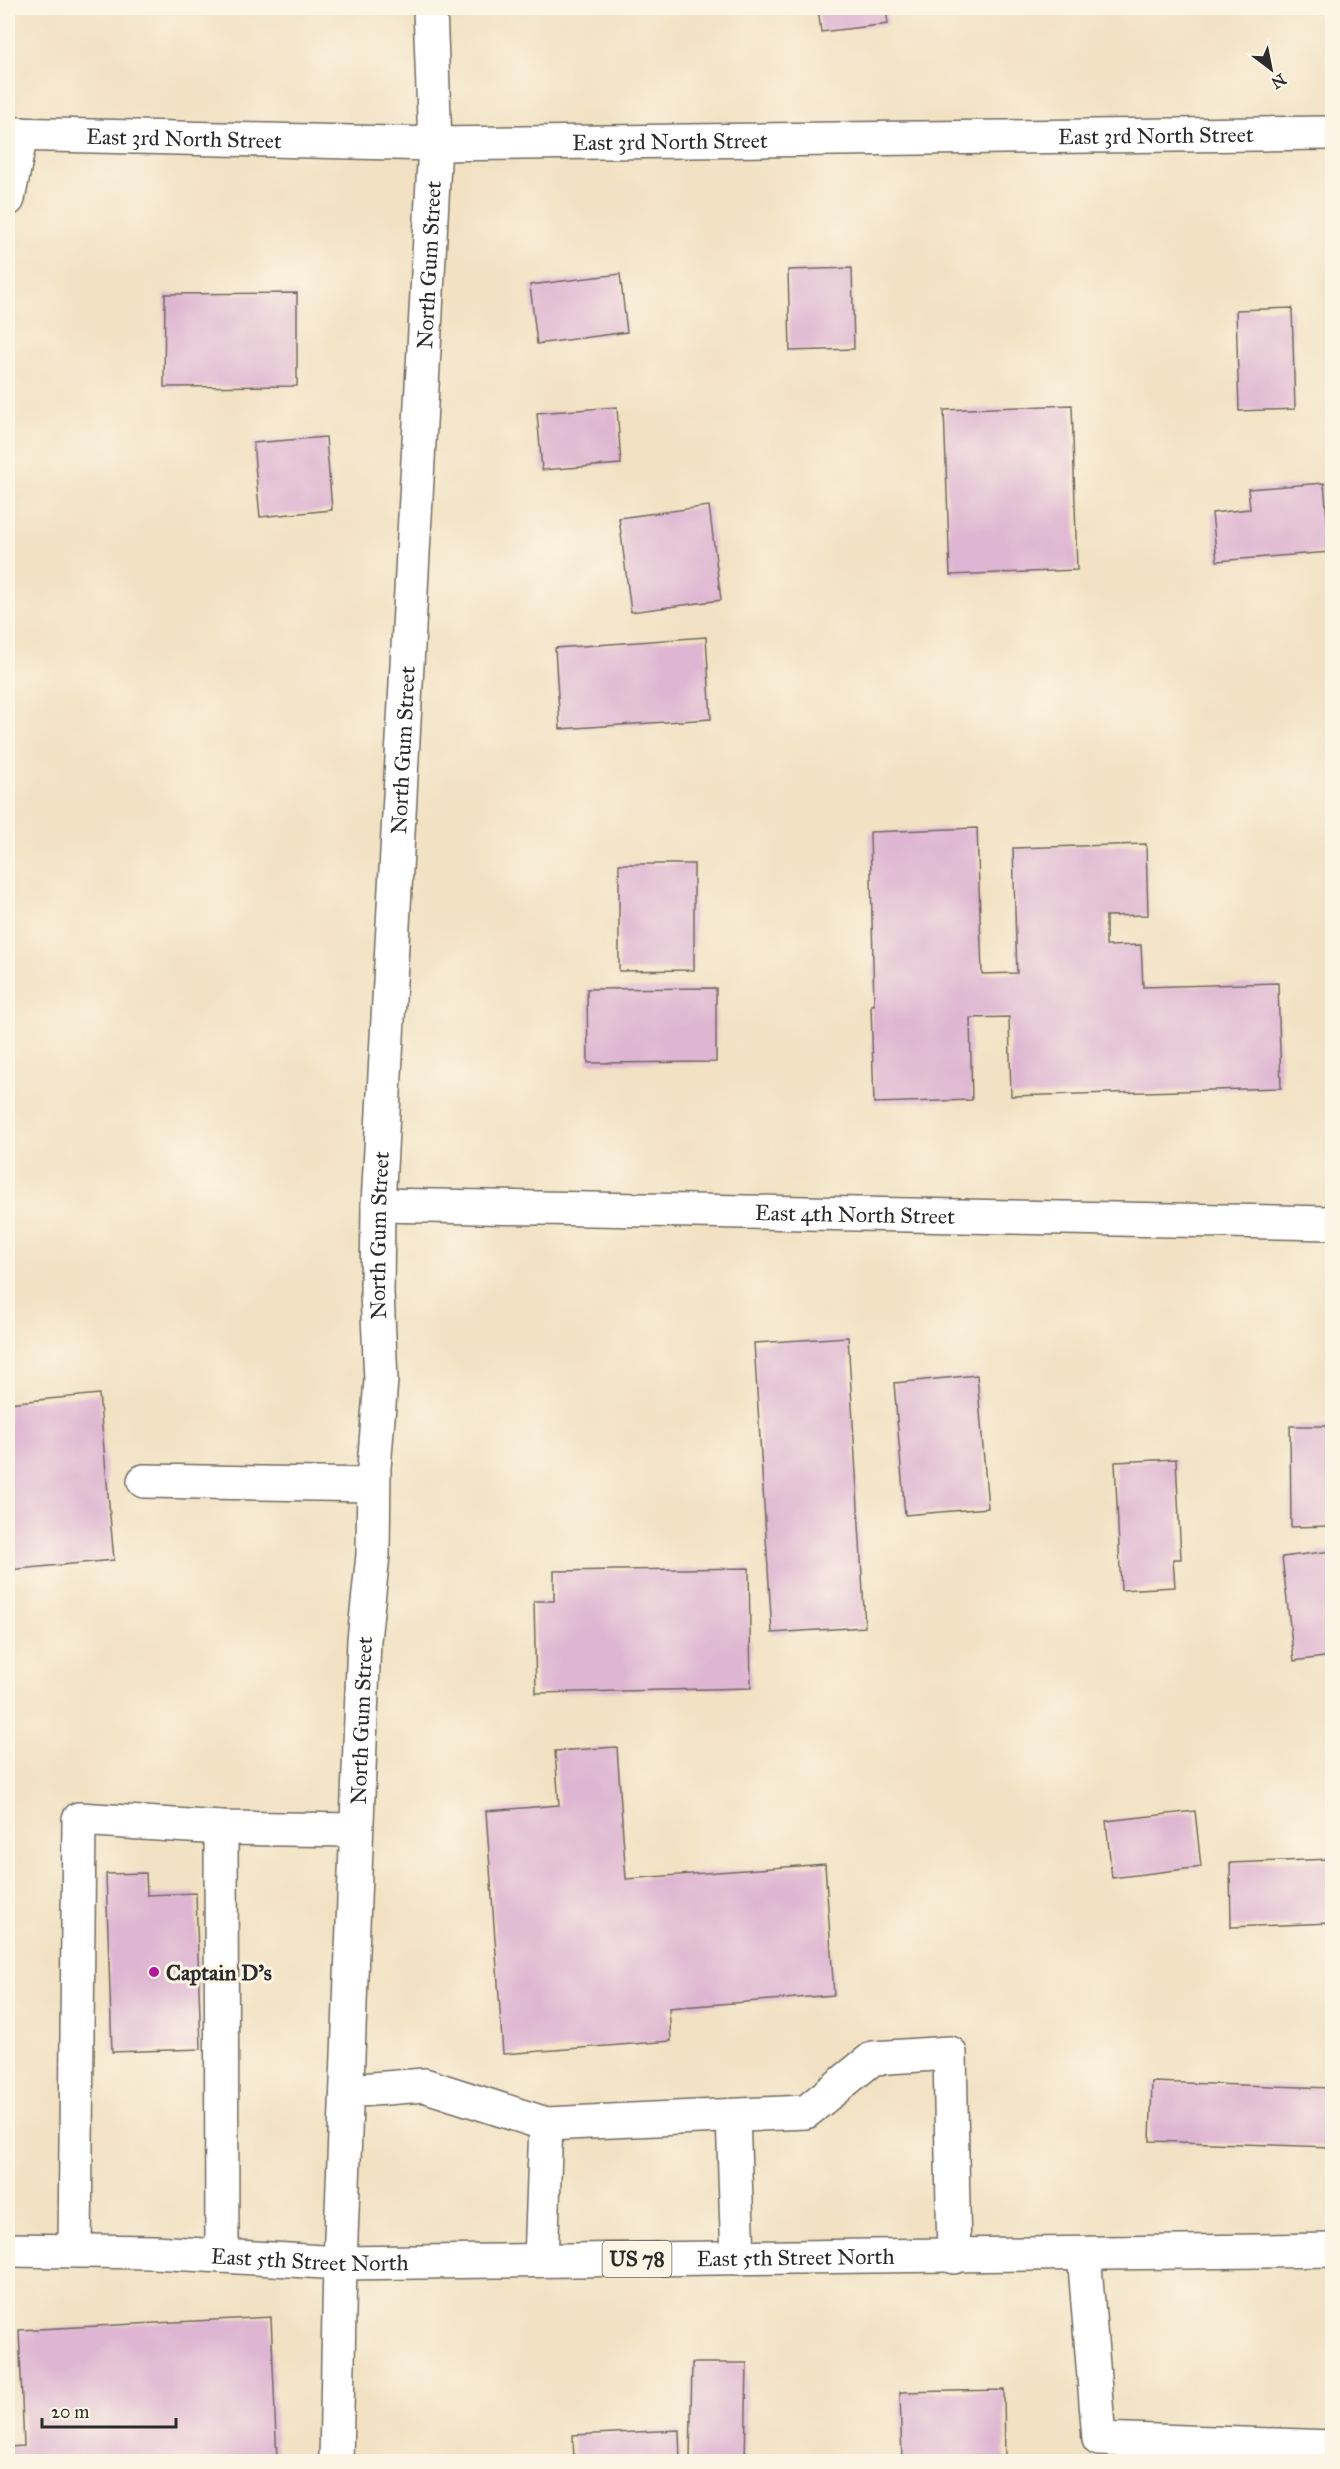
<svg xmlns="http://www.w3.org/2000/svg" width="1340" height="2469" font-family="'IM FELL Great Primer',serif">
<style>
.building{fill:#deb5d2}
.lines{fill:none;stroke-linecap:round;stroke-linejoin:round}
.minor-casing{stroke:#716b60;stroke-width:36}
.major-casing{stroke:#716b60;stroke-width:36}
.minor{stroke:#fff;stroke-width:33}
.major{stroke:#fff;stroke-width:33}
.poi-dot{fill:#b5179e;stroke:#fcf5e5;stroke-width:2}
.labels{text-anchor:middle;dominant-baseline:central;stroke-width:6;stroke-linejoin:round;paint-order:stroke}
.shield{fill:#fcf5e5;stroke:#6a6863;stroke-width:1.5}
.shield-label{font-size:21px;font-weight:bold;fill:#2b2b2b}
.street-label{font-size:22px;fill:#2b2b2b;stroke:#fcf5e5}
.poi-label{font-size:22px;font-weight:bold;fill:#2b2b2b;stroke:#fcf5e5;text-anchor:start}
</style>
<rect width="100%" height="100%" fill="#fcf5e5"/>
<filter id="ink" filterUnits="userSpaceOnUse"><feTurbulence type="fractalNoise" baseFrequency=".0167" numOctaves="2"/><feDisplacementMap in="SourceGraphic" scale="12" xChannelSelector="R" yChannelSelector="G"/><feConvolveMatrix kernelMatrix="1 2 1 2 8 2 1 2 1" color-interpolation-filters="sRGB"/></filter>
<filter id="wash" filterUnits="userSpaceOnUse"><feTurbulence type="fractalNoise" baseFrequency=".008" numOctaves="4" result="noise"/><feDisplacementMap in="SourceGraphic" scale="24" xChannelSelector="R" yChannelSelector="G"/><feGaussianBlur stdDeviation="1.35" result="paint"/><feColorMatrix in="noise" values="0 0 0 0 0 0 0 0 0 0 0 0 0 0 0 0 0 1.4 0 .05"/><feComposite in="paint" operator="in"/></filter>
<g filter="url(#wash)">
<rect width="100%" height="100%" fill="#f2e1c3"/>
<g id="blocks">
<!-- building -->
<g class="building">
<polygon points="818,8 886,8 888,24 821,32"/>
<polygon points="852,268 854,349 790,351 788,270"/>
<polygon points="620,274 627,332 537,344 530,285"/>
<polygon points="297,293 297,386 164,387 165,294"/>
<polygon points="1292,308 1295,409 1239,411 1236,310"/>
<polygon points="1072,405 1077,570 950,575 944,410"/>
<polygon points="617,407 621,464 542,470 537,413"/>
<polygon points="326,437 332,510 260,517 253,443"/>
<polygon points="1324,483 1330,552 1217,561 1212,513 1250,509 1248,489"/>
<polygon points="709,506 721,600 631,612 619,518"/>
<polygon points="706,637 711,719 560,729 555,648"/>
<polygon points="977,828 982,974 1017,973 1013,848 1146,844 1148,915 1106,916 1106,946 1141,945 1143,987 1278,983 1281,1088 1011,1096 1009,1017 970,1018 972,1100 874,1103 871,1005 874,1005 870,832"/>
<polygon points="619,864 694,864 694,970 619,971"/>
<polygon points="716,988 716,1062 588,1063 587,989"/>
<polygon points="848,1337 865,1627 772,1633 754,1343"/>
<polygon points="977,1375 988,1508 905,1515 894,1383"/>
<polygon points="99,1394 114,1560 8,1570 8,1403"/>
<polygon points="1290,1426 1332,1426 1332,1526 1291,1527"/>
<polygon points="1176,1459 1181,1559 1173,1559 1175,1587 1121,1590 1115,1462"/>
<polygon points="1332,1551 1332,1656 1294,1661 1282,1557"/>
<polygon points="749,1568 751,1688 536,1693 534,1601 554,1601 554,1571"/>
<polygon points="617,1747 626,1879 825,1864 834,1995 669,2008 671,2041 503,2054 486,1811 559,1805 555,1751"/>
<polygon points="1195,1811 1201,1867 1112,1878 1106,1821"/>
<polygon points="1332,1859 1332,1923 1231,1927 1230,1863"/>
<polygon points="146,1873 147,1895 196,1893 201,2049 112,2052 106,1874"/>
<polygon points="1152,2082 1332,2088 1332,2147 1150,2141"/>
<polygon points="271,2317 277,2462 8,2462 8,2447 24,2446 19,2330"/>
<polygon points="692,2363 747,2363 745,2462 690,2462"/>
<polygon points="1004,2390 1005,2462 902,2462 900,2392"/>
<polygon points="679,2430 680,2462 574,2462 573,2435"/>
</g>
</g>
</g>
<g filter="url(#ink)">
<use href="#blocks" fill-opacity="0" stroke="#716b60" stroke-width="1.5"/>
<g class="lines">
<defs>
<g id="minor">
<path id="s1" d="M8,134L435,144L1332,133"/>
<polyline points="8,199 21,134"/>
<path id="s2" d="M378,1205L1332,1223"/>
<polyline points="144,1481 373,1485"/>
<polyline points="221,1828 222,2256"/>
<polyline points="347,2091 424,2085 546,2124 806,2112 873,2058 950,2053 954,2257"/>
<polyline points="733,2116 738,2258"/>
<polyline points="75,2250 79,1819 221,1828 356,1830"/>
<polyline points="1084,2254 1099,2439 1332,2447"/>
<polyline points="541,2260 546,2124"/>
<path id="s3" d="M336,2462L340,2263L364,1640L373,1555L374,1468L381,1380L377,1293L378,1205L435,144L430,8"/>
</g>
<g id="major">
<path id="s4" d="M8,2250L154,2252L340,2263L1332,2250"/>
</g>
</defs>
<!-- minor casing -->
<use href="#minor" class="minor-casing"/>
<!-- major casing -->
<use href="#major" class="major-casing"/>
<!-- minor -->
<use href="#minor" class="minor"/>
<!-- major -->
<use href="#major" class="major"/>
</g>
</g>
<!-- markers -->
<circle class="poi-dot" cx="154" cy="1972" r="6"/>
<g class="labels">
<!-- shield labels -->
<rect class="shield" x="602.5" y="2241" width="69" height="36" rx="4.5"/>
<g class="shield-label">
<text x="637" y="2259">US 78</text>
</g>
<!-- street labels -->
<g class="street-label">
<text stroke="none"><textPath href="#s1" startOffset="1148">East 3rd North Street</textPath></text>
<text stroke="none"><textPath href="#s1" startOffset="176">East 3rd North Street</textPath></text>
<text stroke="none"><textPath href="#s1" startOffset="662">East 3rd North Street</textPath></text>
<text stroke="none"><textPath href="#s3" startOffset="2200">North Gum Street</textPath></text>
<text stroke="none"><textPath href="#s3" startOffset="1714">North Gum Street</textPath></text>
<text stroke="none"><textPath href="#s2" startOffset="477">East 4th North Street</textPath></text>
<text stroke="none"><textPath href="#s3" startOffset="1228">North Gum Street</textPath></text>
<text stroke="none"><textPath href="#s3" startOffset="742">North Gum Street</textPath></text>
<text stroke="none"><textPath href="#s4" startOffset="302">East 5th Street North</textPath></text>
<text stroke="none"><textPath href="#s4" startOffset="788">East 5th Street North</textPath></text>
</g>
<!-- poi labels -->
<g class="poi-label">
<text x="166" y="1972">Captain D's</text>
</g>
</g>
<!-- margin -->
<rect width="1340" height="2469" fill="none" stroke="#fcf5e5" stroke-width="30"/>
<!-- north arrow -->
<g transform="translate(1271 69) rotate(148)" stroke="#fcf5e5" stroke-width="4.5" paint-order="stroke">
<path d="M0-4.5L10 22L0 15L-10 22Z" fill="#2b2b2b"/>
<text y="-9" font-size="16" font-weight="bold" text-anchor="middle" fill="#2b2b2b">N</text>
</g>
<!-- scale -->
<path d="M42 2418v9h134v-9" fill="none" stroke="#2b2b2b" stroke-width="3"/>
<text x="51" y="2418" font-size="18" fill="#2b2b2b" stroke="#fcf5e5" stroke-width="4.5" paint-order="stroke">20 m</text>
</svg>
